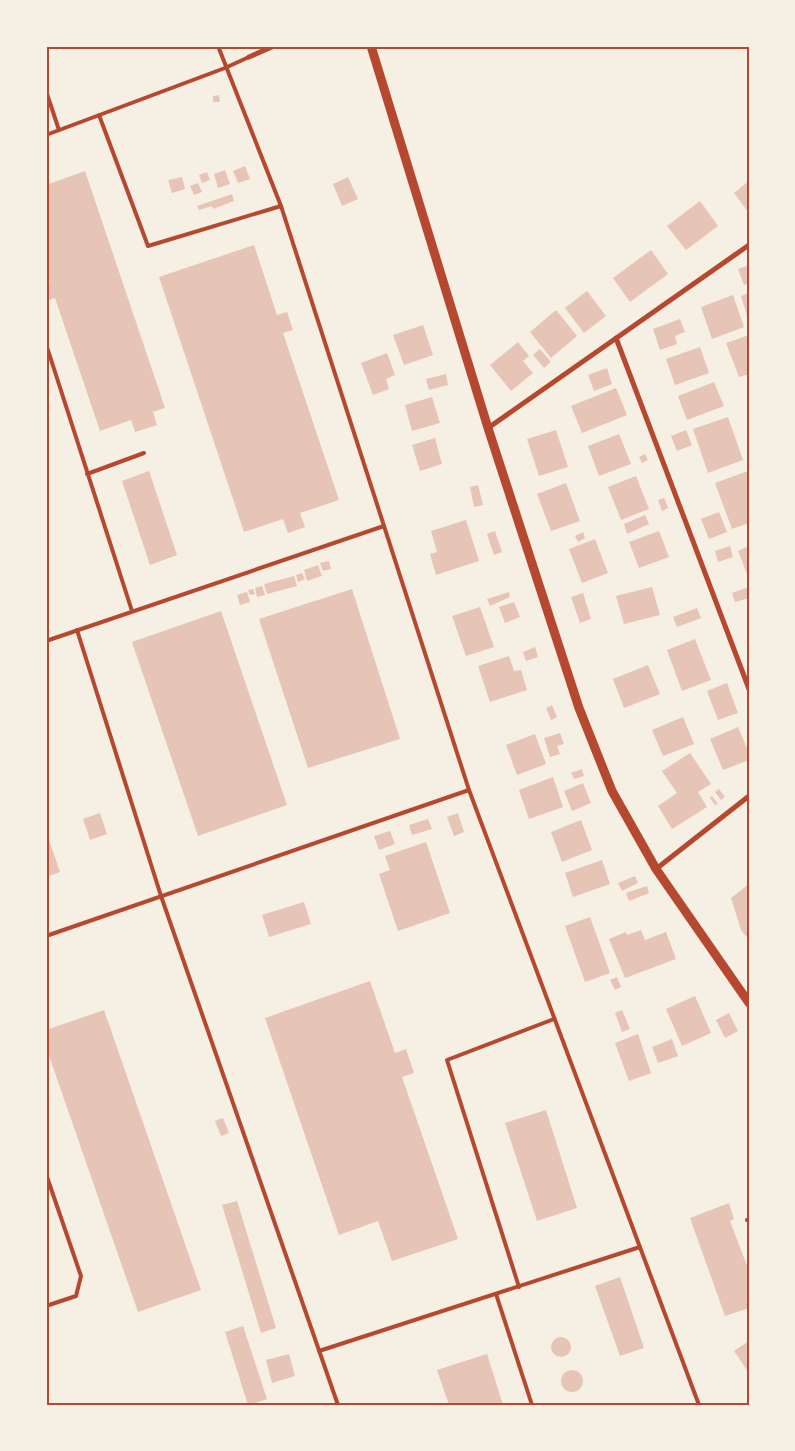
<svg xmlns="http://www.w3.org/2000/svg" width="795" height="1451" font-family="'Noto Sans',sans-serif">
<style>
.building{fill:#e6c5b7}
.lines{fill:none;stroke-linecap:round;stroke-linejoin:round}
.service{stroke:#b5482f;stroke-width:4}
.minor{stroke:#b5482f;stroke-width:5}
.tertiary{stroke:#b5482f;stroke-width:9}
.neatline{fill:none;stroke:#b5482f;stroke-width:2}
</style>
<rect width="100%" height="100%" fill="#f6efe4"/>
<!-- building -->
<g class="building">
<polygon points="219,95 220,102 213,102 213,96"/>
<polygon points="245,166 250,179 238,183 233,171"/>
<polygon points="225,170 230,184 218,188 214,174"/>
<polygon points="85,171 165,408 153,412 157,425 135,432 131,420 100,431 55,298 46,301 46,283 50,282 46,272 46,185"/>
<polygon points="207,172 210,180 202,183 199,175"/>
<polygon points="182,177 185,189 172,193 168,180"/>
<polygon points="348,177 358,199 342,206 333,184"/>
<polygon points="749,181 749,213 734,193"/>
<polygon points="198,183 202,192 194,195 190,186"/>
<polygon points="232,194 234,201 213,209 212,206 199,210 197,206"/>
<polygon points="700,201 718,226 686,250 667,226"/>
<polygon points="254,245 277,315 287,312 293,330 283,333 339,500 300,513 305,527 288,533 283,519 244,532 159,277"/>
<polygon points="651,250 668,274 630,302 613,278"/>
<polygon points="747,266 749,272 749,283 744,285 738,269"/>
<polygon points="587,291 606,316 584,333 565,308"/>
<polygon points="749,293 749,319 748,319 741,296"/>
<polygon points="733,295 744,327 712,339 701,307"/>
<polygon points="556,310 577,336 551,358 530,332"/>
<polygon points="680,319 685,332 675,336 677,344 660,350 653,329"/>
<polygon points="423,325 433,355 404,365 393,335"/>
<polygon points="749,335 749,374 739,377 726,343"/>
<polygon points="518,342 529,356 523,361 533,373 511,391 490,365"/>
<polygon points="700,347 709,373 675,385 666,359"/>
<polygon points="540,349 551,362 544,368 533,355"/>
<polygon points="387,353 395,375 386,379 389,389 373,395 361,363"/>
<polygon points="607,368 612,384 594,391 588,375"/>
<polygon points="446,374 448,385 429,390 426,379"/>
<polygon points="714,382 724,406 687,420 678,396"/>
<polygon points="616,388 627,415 582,433 571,406"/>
<polygon points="432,397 440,423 412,431 405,405"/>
<polygon points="728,417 743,460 708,473 693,429"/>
<polygon points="556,430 568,467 539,476 527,439"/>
<polygon points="686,430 692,445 677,451 671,436"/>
<polygon points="619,434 631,464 599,476 588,446"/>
<polygon points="435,438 442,464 420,471 412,445"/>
<polygon points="645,454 648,460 642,463 639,457"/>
<polygon points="149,471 177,555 150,565 122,481"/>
<polygon points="748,471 749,475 749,523 732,529 715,483"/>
<polygon points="636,476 649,509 621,520 608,487"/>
<polygon points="566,483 580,521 551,531 537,494"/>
<polygon points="478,485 483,505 474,507 470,487"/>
<polygon points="664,498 668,508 662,511 658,500"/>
<polygon points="719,512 727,532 709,539 701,519"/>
<polygon points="645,515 649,524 627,534 624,524"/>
<polygon points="466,520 479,561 436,575 430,554 437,552 431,531"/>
<polygon points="495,531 502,552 494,555 487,534"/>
<polygon points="659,531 669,557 639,568 629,542"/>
<polygon points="583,532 585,538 578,542 575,536"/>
<polygon points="595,539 608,573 582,583 569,549"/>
<polygon points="730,546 733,557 718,562 715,551"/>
<polygon points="749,546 749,579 738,551"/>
<polygon points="329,561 331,569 323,571 320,563"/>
<polygon points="318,565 322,576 307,581 304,570"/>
<polygon points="302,573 305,579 298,582 296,575"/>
<polygon points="294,576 297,586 267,594 264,584"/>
<polygon points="262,586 265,595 257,597 255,588"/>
<polygon points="652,587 660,615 624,624 616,596"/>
<polygon points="749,587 749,598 735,602 732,593"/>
<polygon points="253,589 255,594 250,595 248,590"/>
<polygon points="352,589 400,739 308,768 259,619"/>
<polygon points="247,592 250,602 240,605 237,595"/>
<polygon points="509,592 510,597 490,606 487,599"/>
<polygon points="583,593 591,619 580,623 571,597"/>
<polygon points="514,602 520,617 505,623 499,607"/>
<polygon points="480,607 494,647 466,656 452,616"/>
<polygon points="697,608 701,618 677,627 673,617"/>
<polygon points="221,611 287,805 198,836 132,642"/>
<polygon points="695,639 711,680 682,691 667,650"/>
<polygon points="535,647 538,657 526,661 523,652"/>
<polygon points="509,656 514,671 521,670 527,690 490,702 478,666"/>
<polygon points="648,665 660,694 624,708 613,679"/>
<polygon points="727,683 738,713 718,720 707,691"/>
<polygon points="552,705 557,717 551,720 546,708"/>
<polygon points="683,717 694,744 663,756 652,730"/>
<polygon points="738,727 749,753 749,760 723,770 710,739"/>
<polygon points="560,733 564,744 557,746 560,754 550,757 544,738"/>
<polygon points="535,734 546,764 517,775 506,745"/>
<polygon points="690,753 711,784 698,792 707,807 672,829 658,806 677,793 662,771"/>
<polygon points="582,769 584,776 574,779 571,773"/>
<polygon points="553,777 563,807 529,819 519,790"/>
<polygon points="583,783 591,803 572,811 564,791"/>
<polygon points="719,789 725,797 721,800 715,792"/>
<polygon points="712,796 718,804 715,805 710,798"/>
<polygon points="100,813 107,834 90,840 83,819"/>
<polygon points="458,813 464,832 454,836 447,817"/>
<polygon points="428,819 432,829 412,835 409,825"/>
<polygon points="581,820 592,850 562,862 551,832"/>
<polygon points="46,831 60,872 46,877"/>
<polygon points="390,831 395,844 379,850 374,836"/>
<polygon points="426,842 450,913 398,931 379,874 390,870 385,856"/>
<polygon points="602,860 610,884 573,897 565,873"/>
<polygon points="635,876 638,883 622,891 618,883"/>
<polygon points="749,884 749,940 741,930 731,898"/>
<polygon points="647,886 649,893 629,901 626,893"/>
<polygon points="304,902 311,924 269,937 262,915"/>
<polygon points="590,917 610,973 585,982 565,926"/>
<polygon points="641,930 645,940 666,932 676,959 625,978 609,939 626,932 627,935"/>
<polygon points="617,977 621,987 615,990 610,980"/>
<polygon points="370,981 395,1053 406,1049 414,1073 402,1077 458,1239 392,1261 378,1221 339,1235 265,1018"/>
<polygon points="695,996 711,1033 682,1046 666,1009"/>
<polygon points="104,1010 201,1290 138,1312 46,1047 46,1030"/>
<polygon points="622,1010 630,1029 622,1032 615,1013"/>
<polygon points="729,1013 738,1031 725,1038 716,1020"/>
<polygon points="638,1034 651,1073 629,1081 615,1043"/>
<polygon points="672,1039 678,1056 658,1063 652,1047"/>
<polygon points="546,1110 577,1208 537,1221 505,1123"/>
<polygon points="223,1118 229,1133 221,1136 215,1121"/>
<polygon points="237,1201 276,1328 261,1333 222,1205"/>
<polygon points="729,1203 734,1219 730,1221 749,1271 749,1308 725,1316 690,1218"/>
<polygon points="620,1277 644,1348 620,1356 595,1286"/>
<polygon points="243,1326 267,1399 250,1405 248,1405 225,1332"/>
<circle cx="561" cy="1347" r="10"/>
<polygon points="749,1341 749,1373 734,1351"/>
<polygon points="289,1354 295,1376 272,1383 266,1360"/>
<polygon points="487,1354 503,1405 449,1405 437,1370"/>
<circle cx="572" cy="1381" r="11"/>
</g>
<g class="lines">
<!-- service -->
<g class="service">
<polyline points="218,46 281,206 469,790 699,1405"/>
<polyline points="46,91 59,130"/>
<polyline points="99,115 148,246 281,206"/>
<polyline points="46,135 225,68 249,57"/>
<polyline points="46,344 132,611"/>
<polyline points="87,474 144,453"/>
<polyline points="77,630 161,896 338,1405"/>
<polyline points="46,641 384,526"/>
<polyline points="46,936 469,790"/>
<polyline points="46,1174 81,1276 76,1296 46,1306"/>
<polyline points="747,1220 749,1219"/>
<polyline points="519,1287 447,1060 554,1019"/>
<polyline points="496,1294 532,1405"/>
<polyline points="319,1351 640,1247"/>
</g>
<!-- minor -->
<g class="minor">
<polyline points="249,57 274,46"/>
<polyline points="616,338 749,689"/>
<polyline points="488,428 749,245"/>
<polyline points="656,869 749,796"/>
</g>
<!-- tertiary -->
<polyline class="tertiary" points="371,46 488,428 579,708 612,791 656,869 749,1003"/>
</g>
<!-- border -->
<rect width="795" height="1451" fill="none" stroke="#f6efe4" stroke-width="95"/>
<rect x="48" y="48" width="700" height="1356" class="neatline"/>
</svg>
